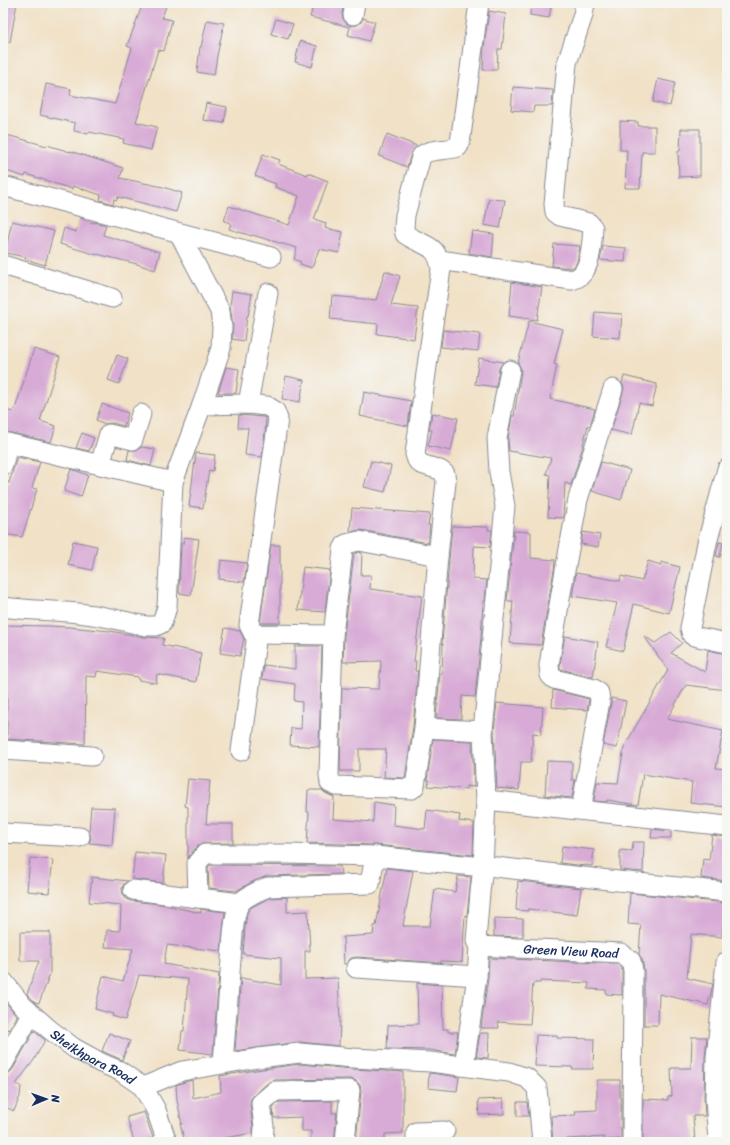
<svg xmlns="http://www.w3.org/2000/svg" width="730" height="1145" font-family="Sriracha,sans-serif">
<style>
.building{fill:#d8abd6}
.lines{fill:none;stroke-linecap:round;stroke-linejoin:round}
.minor-casing{stroke:#868892;stroke-width:21}
.minor{stroke:#fff;stroke-width:19}
.labels{text-anchor:middle;dominant-baseline:central;stroke-width:3;stroke-linejoin:round;paint-order:stroke}
.street-label{font-size:13px;fill:#1b2f5e;stroke:#f6f6f2}
</style>
<rect width="100%" height="100%" fill="#f6f6f2"/>
<filter id="ink" filterUnits="userSpaceOnUse"><feTurbulence type="fractalNoise" baseFrequency=".025" numOctaves="2"/><feDisplacementMap in="SourceGraphic" scale="8" xChannelSelector="R" yChannelSelector="G"/><feConvolveMatrix kernelMatrix="1 2 1 2 8 2 1 2 1" color-interpolation-filters="sRGB"/></filter>
<filter id="wash" filterUnits="userSpaceOnUse"><feTurbulence type="fractalNoise" baseFrequency=".012" numOctaves="4" result="noise"/><feDisplacementMap in="SourceGraphic" scale="16" xChannelSelector="R" yChannelSelector="G"/><feGaussianBlur stdDeviation="0.9" result="paint"/><feColorMatrix in="noise" values="0 0 0 0 0 0 0 0 0 0 0 0 0 0 0 0 0 1.4 0 .05"/><feComposite in="paint" operator="in"/></filter>
<g filter="url(#wash)">
<rect width="100%" height="100%" fill="#f1e1c6"/>
<g id="blocks">
<!-- building -->
<g class="building">
<polygon points="3,3 17,3 10,42 3,42"/>
<polygon points="143,3 167,3 162,18 172,20 164,51 158,50 136,122 157,127 151,150 123,143 124,139 89,132 88,134 74,131 75,123 40,115 46,84 71,89 70,95 115,104 132,48 127,46"/>
<polygon points="314,3 327,3 343,7 342,14 343,19 346,23 351,26 357,25 361,22 363,18 375,22 369,41 348,35 350,27 310,17"/>
<polygon points="531,3 552,3 549,18 530,15"/>
<polygon points="489,11 506,14 502,49 498,49 497,70 483,70 484,47"/>
<polygon points="276,19 293,24 288,39 271,34"/>
<polygon points="207,20 224,23 217,56 214,75 197,72 200,47 201,47"/>
<polygon points="300,41 317,46 312,67 295,62"/>
<polygon points="658,79 675,83 670,106 653,102"/>
<polygon points="513,87 553,90 552,106 534,106 533,112 511,110"/>
<polygon points="206,103 227,107 224,123 203,120"/>
<polygon points="620,121 638,122 638,126 655,126 655,152 642,152 640,188 625,188 627,150 620,150"/>
<polygon points="681,129 700,129 700,176 679,177 678,151 680,151"/>
<polygon points="3,134 47,146 47,145 70,152 70,151 123,168 120,178 163,187 182,193 176,212 158,207 118,197 117,200 114,199 113,204 100,200 101,195 73,186 72,189 26,174 25,177 3,170"/>
<polygon points="387,134 417,146 411,154 407,167 379,156"/>
<polygon points="263,154 280,160 278,164 307,175 308,173 328,181 314,219 326,223 325,228 343,232 339,253 319,249 312,268 300,264 301,262 294,259 297,248 252,235 252,236 229,229 231,223 224,221 229,206 289,225 299,196 275,187 276,184 255,176"/>
<polygon points="489,199 505,200 500,228 484,225"/>
<polygon points="80,218 94,223 94,222 106,225 103,235 160,252 155,270 137,264 97,254 97,255 60,244 64,228 76,232"/>
<polygon points="12,221 54,231 45,265 25,259 26,257 5,253"/>
<polygon points="472,231 494,234 492,257 469,253"/>
<polygon points="554,244 580,246 577,262 573,268 552,266"/>
<polygon points="603,246 626,248 625,262 600,260"/>
<polygon points="385,271 400,276 391,305 418,308 414,339 377,334 378,324 330,319 332,296 376,300"/>
<polygon points="512,282 542,287 537,320 509,316"/>
<polygon points="232,291 252,294 248,316 247,316 244,341 232,339 233,326 230,306"/>
<polygon points="595,312 622,314 620,338 593,336"/>
<polygon points="529,321 563,329 554,364 557,365 550,399 595,409 590,426 588,425 582,449 571,485 565,483 563,518 548,517 550,475 546,474 551,458 509,451 508,439 512,416 514,416 521,372 520,367 518,363"/>
<polygon points="443,330 480,334 478,351 441,347"/>
<polygon points="34,349 60,357 40,421 56,426 51,442 7,432 7,430 3,429 3,409 13,412 14,409 15,409"/>
<polygon points="117,355 128,359 119,384 108,380"/>
<polygon points="479,358 503,362 499,368 496,387 475,384"/>
<polygon points="226,367 239,369 236,393 218,393"/>
<polygon points="286,376 304,380 300,402 282,399"/>
<polygon points="624,376 657,384 652,406 639,403 632,435 611,430 623,392 624,387 622,383"/>
<polygon points="364,392 411,401 408,426 360,416"/>
<polygon points="102,404 128,413 124,426 112,423 105,424 96,420"/>
<polygon points="432,413 458,418 451,451 428,446 432,430 429,430"/>
<polygon points="239,415 263,417 266,418 265,432 262,457 245,455 248,428 238,428"/>
<polygon points="82,433 94,438 89,451 76,448"/>
<polygon points="142,447 155,449 151,466 127,460 129,450 136,450"/>
<polygon points="196,453 215,455 213,471 209,470 203,508 189,506"/>
<polygon points="17,457 40,462 32,488 37,489 22,537 3,534 3,527 6,507 3,506 3,499 6,482 9,483"/>
<polygon points="371,461 391,466 385,492 364,487"/>
<polygon points="601,462 630,470 621,500 592,491"/>
<polygon points="71,469 88,475 81,497 64,491"/>
<polygon points="352,508 430,514 428,525 430,525 428,543 361,530 350,532"/>
<polygon points="452,526 488,527 488,530 492,530 490,547 474,546 473,579 487,580 485,600 483,603 481,637 475,697 462,696 461,719 436,718 440,673 442,673 443,644 442,643"/>
<polygon points="514,531 531,532 531,558 555,560 554,570 541,645 510,643 513,601 507,601"/>
<polygon points="583,532 600,535 598,547 581,544"/>
<polygon points="184,537 199,539 191,595 179,593 181,543 183,544"/>
<polygon points="73,541 97,546 92,570 68,565"/>
<polygon points="719,542 723,543 720,557 716,556"/>
<polygon points="271,545 280,545 280,623 260,623"/>
<polygon points="359,552 362,553 361,575 371,575 370,589 422,596 414,661 416,661 415,671 418,671 413,727 405,778 384,777 386,749 359,749 359,771 340,771 342,688 379,689 381,661 343,662 344,636 354,554"/>
<polygon points="221,560 247,563 244,582 219,579"/>
<polygon points="648,561 661,565 661,562 680,567 669,613 634,604 623,651 606,647 617,603 572,596 576,573 620,581 621,576 642,581"/>
<polygon points="303,567 330,570 325,612 298,610"/>
<polygon points="3,625 48,626 49,626 69,627 110,631 144,637 164,638 162,645 201,653 196,682 157,674 156,683 138,680 138,677 97,671 96,677 86,676 85,744 7,739 7,665 3,665"/>
<polygon points="225,628 240,631 244,639 240,656 220,653"/>
<polygon points="671,632 682,643 671,653 705,672 708,650 727,654 727,690 686,685 667,719 723,731 716,768 727,769 727,807 690,803 692,782 643,774 638,805 607,800 607,802 594,801 597,782 618,783 624,747 668,670 644,636 655,643"/>
<polygon points="565,636 598,642 593,677 560,669 560,665"/>
<polygon points="295,646 322,646 319,747 290,745 291,728 301,729 302,702 294,701 295,684 262,679 264,665 295,669"/>
<polygon points="553,690 589,699 587,710 552,707"/>
<polygon points="611,698 626,701 617,748 603,745 611,703"/>
<polygon points="497,703 543,707 541,734 533,733 531,762 521,762 519,790 497,788 494,731"/>
<polygon points="433,739 472,741 474,787 466,786 466,789 428,786 429,780 427,780"/>
<polygon points="547,761 572,762 572,780 575,780 572,798 545,795"/>
<polygon points="188,779 210,781 206,824 233,824 233,843 201,844 197,847 189,856 188,859 188,807 185,806"/>
<polygon points="308,790 322,790 325,793 334,797 333,819 373,822 374,802 394,805 393,825 425,829 427,810 460,815 459,821 474,823 473,855 376,845 307,843 309,812 307,812"/>
<polygon points="91,807 115,808 112,845 89,843 91,838 89,831"/>
<polygon points="652,829 671,831 671,838 651,838"/>
<polygon points="712,835 727,837 727,881 701,878 703,859 709,860"/>
<polygon points="633,842 644,842 643,872 620,870 620,850 632,851"/>
<polygon points="562,846 594,850 592,866 585,865 585,866 560,863"/>
<polygon points="135,852 166,855 163,883 132,879"/>
<polygon points="30,858 53,860 49,893 27,891"/>
<polygon points="210,865 340,866 341,874 267,876 252,882 236,891 209,888 208,867"/>
<polygon points="387,868 413,871 403,926 430,926 435,889 455,892 458,876 471,877 467,916 465,915 462,962 441,961 441,963 357,957 351,958 346,964 344,964 343,937 373,935 374,926 376,926"/>
<polygon points="92,877 128,881 124,884 122,888 123,894 126,899 131,901 161,904 201,913 201,909 225,912 221,951 167,945 164,964 219,974 213,1054 180,1050 182,1031 184,1031 188,979 139,975 125,1020 112,1016 113,1014 95,1009 103,976 123,981 133,949 105,947 107,930 120,931 121,905 89,902"/>
<polygon points="518,881 581,888 577,915 528,909 528,911 516,910"/>
<polygon points="630,893 726,903 722,937 691,934 687,978 713,984 708,1005 659,994 658,1025 644,1025 644,970 642,959 639,954 641,925 628,924"/>
<polygon points="287,897 287,912 308,911 310,951 305,951 305,979 338,978 340,1021 339,1046 299,1042 235,1051 241,978 281,985 281,958 243,954 245,928 247,913 249,910 252,907 269,898"/>
<polygon points="494,918 523,919 523,937 494,936"/>
<polygon points="20,932 50,932 50,974 39,1003 35,1002 27,994 39,961 20,961"/>
<polygon points="489,958 617,964 621,967 622,971 622,995 606,994 606,990 588,989 589,983 540,981 540,983 533,983 530,1024 498,1022 499,1028 481,1028 488,978"/>
<polygon points="417,983 442,985 443,1029 448,1029 448,1032 458,1032 455,1054 430,1050 387,1049 388,1025 418,1024"/>
<polygon points="3,999 17,1016 9,1030 8,1029 3,1035"/>
<polygon points="34,1031 45,1040 34,1060 16,1084 21,1086 20,1096 14,1111 3,1106 3,1075 9,1073 13,1069"/>
<polygon points="109,1033 130,1041 122,1060 102,1051"/>
<polygon points="480,1033 489,1033 488,1058 476,1057"/>
<polygon points="536,1035 557,1036 557,1038 594,1039 593,1069 572,1069 572,1067 535,1066"/>
<polygon points="692,1037 707,1037 705,1057 704,1098 705,1116 693,1116 695,1142 643,1142 643,1099 668,1100 668,1097 672,1096 671,1068 691,1068"/>
<polygon points="300,1064 352,1069 403,1072 403,1133 385,1134 385,1142 356,1142 361,1091 360,1085 355,1080 350,1079 275,1080 268,1083 254,1095 251,1099 250,1104 253,1127 253,1133 219,1139 221,1142 185,1142 180,1124 182,1124 177,1100 176,1085 185,1082 192,1080 193,1098 221,1092 220,1076 256,1070"/>
<polygon points="429,1073 459,1077 457,1091 428,1088"/>
<polygon points="597,1080 620,1080 620,1098 621,1098 621,1139 604,1140 604,1137 567,1139 567,1141 553,1142 551,1116 576,1115 575,1111 597,1110"/>
<polygon points="503,1099 504,1114 479,1115 478,1100"/>
<polygon points="332,1101 332,1113 337,1113 334,1142 311,1142 311,1131 302,1131 302,1117 274,1118 273,1108 279,1102"/>
<polygon points="517,1102 527,1102 529,1116 517,1116"/>
<polygon points="144,1112 153,1138 141,1142 134,1142 127,1117"/>
</g>
</g>
</g>
<g filter="url(#ink)">
<use href="#blocks" fill-opacity="0" stroke="#868892" stroke-width="1"/>
<g class="lines">
<defs>
<g id="minor">
<polyline points="353,15 355,3"/>
<polyline points="3,186 271,257"/>
<polyline points="179,233 220,311 222,327 221,348 202,405"/>
<path d="M440,260L572,280C576,278 579,278 581,275C591,266 592,241 593,228L589,223L560,216L555,212L554,204L567,63L583,15L585,3"/>
<polyline points="3,265 112,298"/>
<polyline points="248,404 268,293"/>
<polyline points="3,442 173,482"/>
<polyline points="3,465 8,444"/>
<polyline points="100,465 109,434 133,440 141,414"/>
<polyline points="727,469 707,543 690,628 692,635 698,637 727,643"/>
<path d="M438,556L446,482L445,474L440,470L421,464L417,460L415,454L428,359L441,269C437,242 423,247 405,234L404,228L405,215L421,157C427,148 447,151 458,147L460,143L479,3"/>
<path d="M3,607C30,611 58,610 86,614C106,616 126,622 146,626H156L162,623L167,607L173,482L202,405L248,404L267,406L275,411L278,419L249,625L253,633L257,634L333,635"/>
<polyline points="424,728 415,786 412,789 336,786 330,783 329,775 333,635 342,559 343,549 346,544 359,541 438,556 424,728 483,731 486,800"/>
<polyline points="483,731 505,506 499,472 497,438 510,370"/>
<polyline points="3,750 92,756"/>
<polyline points="241,751 257,634"/>
<polyline points="581,810 600,701 599,693 594,689 554,679 550,675 549,665 561,593 578,499 613,389"/>
<polyline points="727,826 486,800 483,867 489,866 504,868 618,881 727,892"/>
<polyline points="3,833 80,837"/>
<polyline points="133,890 240,903"/>
<path id="s1" d="M198,898L197,863L205,854H286L375,856L483,867L480,892L476,941L479,946L621,953L631,961L633,970L632,1142"/>
<polyline points="356,968 477,976"/>
<path id="s2" d="M3,981L22,1005L49,1029L74,1048L101,1063L120,1071L143,1087L156,1110L167,1142"/>
<path d="M223,1063L233,934C234,925 235,911 240,903C245,897 260,890 268,887L370,884L375,856"/>
<polyline points="3,1064 31,1014"/>
<polyline points="464,1066 477,976 479,946"/>
<polyline points="143,1087 182,1071 258,1058 300,1053 353,1058 430,1062 509,1072 527,1078 537,1088 542,1142"/>
<polyline points="263,1142 264,1127 261,1103 275,1091 350,1090 345,1142"/>
<polyline points="416,1142 416,1132 445,1131"/>
<polyline points="718,1142 715,1098 716,1057 726,962"/>
</g>
</defs>
<!-- minor casing -->
<use href="#minor" class="minor-casing"/>
<!-- minor -->
<use href="#minor" class="minor"/>
</g>
</g>
<g class="labels">
<!-- street labels -->
<g class="street-label">
<text stroke="none"><textPath href="#s1" startOffset="498">Green View Road</textPath></text>
<text stroke="none"><textPath href="#s2" startOffset="119">Sheikhpara Road</textPath></text>
</g>
</g>
<!-- margin -->
<rect width="730" height="1145" fill="none" stroke="#f6f6f2" stroke-width="16"/>
<!-- north arrow -->
<g transform="translate(46 1099) rotate(88)" stroke="#f6f6f2" stroke-width="3" paint-order="stroke">
<path d="M0-3L7 15L0 10L-7 15Z" fill="#1b2f5e"/>
<text y="-6" font-size="11" font-weight="bold" text-anchor="middle" fill="#1b2f5e">N</text>
</g>
</svg>
